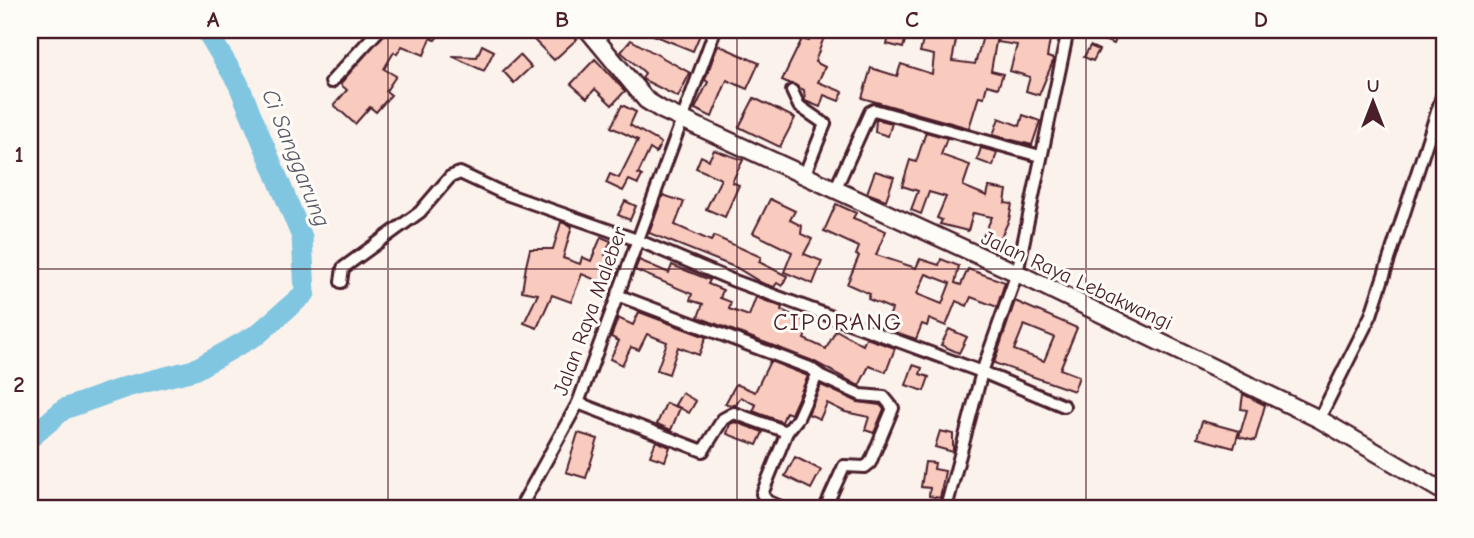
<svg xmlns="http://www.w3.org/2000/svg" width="1474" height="538" font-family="'Comic Neue',sans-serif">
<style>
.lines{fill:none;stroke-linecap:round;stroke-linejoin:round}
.river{stroke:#80c6e1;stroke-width:21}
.building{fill:#f9cabe;stroke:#4a1f2b;stroke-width:2;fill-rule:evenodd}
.street-casing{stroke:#4a1f2b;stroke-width:16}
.secondary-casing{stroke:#4a1f2b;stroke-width:21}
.street{stroke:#fdfcf7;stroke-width:10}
.secondary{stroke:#fdfcf7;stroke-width:16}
.grid{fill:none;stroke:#4a1f2b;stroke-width:2;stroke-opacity:0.55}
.labels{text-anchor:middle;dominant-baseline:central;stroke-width:6;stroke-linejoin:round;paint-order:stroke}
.street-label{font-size:21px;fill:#4a1f2b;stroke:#fdfcf7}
.water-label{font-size:23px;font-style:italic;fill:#5d596b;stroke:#fdfcf7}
.quarter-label{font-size:24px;letter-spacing:2px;fill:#4a1f2b;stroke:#fdfcf7}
.neatline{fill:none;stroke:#4a1f2b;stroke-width:2.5}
.grid-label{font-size:23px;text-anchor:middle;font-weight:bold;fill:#4a1f2b}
</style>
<rect width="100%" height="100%" fill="#fcf2ec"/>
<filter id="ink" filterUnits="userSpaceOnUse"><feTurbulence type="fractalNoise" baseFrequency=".0143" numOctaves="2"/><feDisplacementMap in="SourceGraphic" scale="14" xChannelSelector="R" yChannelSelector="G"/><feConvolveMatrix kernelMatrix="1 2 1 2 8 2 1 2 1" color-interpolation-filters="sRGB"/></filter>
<g filter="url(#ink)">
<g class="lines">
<!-- river -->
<polyline class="river" points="30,438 64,409 126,387 194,370 258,334 305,293 302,237 238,83 206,30"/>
</g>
<!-- building -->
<g class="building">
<polygon points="387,30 443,30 435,40 431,38 424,55 402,46 397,54 394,52 384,69 396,76 386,91 391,95 376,112 370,107 355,124 334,105 347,90 340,84"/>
<polygon points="537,30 560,30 572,33 577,39 554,60 533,39"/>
<polygon points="641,30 702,30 693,51"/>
<polygon points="891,30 908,30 903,48 887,44"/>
<polygon points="926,30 958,30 952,61 975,64 984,33 997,36 991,71 1003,74 998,88 987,85 984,97 979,96 969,128 862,98 871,68 897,76 901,64 932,74 934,55 920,52"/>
<polygon points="1000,30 1046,30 1045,39 1050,40 1047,57 1054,59 1039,95 1026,91 1030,77 1010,71 1017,45 997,42"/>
<polygon points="1107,30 1120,30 1114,44 1103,40"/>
<polygon points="812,32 824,37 815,62 825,67 818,82 843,92 839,101 824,95 820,107 805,101 804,90 782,80 802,39 809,41"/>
<polygon points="631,40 690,73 678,97 642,79 645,73 621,52"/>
<polygon points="482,45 494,51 484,71 452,56 477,57"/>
<polygon points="718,45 759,63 747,89 727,80 712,117 695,109 708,82 705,80"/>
<polygon points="1090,46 1099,50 1093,61 1084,57"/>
<polygon points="520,55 531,67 514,83 503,71"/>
<polygon points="595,59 625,91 612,105 595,89 587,98 571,84"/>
<polygon points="754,98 795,118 780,147 739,127"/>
<polygon points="622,105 636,112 630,125 661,143 656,153 650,149 638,174 642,176 638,184 629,180 623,191 606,183 610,174 619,178 638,140 611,127"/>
<polygon points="1023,115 1040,121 1032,145 993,135 999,118 1020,126"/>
<polygon points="876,119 892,123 888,136 875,132"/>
<polygon points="926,132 947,138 941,155 970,165 963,186 987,196 989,187 1007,190 1005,203 1012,204 1009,220 996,248 981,241 992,217 973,213 968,231 940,224 942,220 937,218 946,197 929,192 921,214 911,210 918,191 902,186 910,160 916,162"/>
<polygon points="981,148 997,152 993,166 977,160"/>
<polygon points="714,150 743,160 732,182 739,185 725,217 706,209 721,179 696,168 701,156 709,160"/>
<polygon points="875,171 894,177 886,200 867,193"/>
<polygon points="663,195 684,202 675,225 711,241 714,236 761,257 759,262 787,276 782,286 777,283 774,287 762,283 737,268 649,233"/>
<polygon points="770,199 795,211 790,220 802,226 801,234 812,239 804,254 822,261 813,284 784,272 792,252 753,233"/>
<polygon points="625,201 636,206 630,220 618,215"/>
<path d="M836,204L856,213L853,218L886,231L876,255L916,268L920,259L939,265L941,259L959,266L955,283L961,285L968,269L1005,282L997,307L971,297L967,306L956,301L946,326L929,319L927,326L922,324L916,339L889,330L893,322L888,320L892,309L868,299L870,294L847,284L859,256L856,255L859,247L824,231ZM926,274L950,283L942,304L917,294Z"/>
<polygon points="561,222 572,226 563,258 580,264 582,257 591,261 601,237 611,241 605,255 615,259 605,284 582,274 571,302 552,295 537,328 524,323 538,294 522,291 526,266 530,249 553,249"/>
<polygon points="639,260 669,273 672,265 710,280 708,284 723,290 720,298 731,302 729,309 749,316 756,297 782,307 781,310 810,323 804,339 826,349 836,330 863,345 866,338 895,348 886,372 869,366 859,386 813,361 698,317 703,304 690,300 692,294 635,270"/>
<path d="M1015,301L1077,328L1060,369L1079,376L1074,391L994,363ZM1024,325L1054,337L1044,361L1014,350Z"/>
<polygon points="639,312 706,337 699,355 678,347 669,374 657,370 667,342 647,334 639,350 631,347 622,365 610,359 619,341 611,337 618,318 633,325"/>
<polygon points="949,329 967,337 959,353 941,345"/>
<polygon points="770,361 808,376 791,414 786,412 782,422 753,411 756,405 741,397 736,405 725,404 736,384 755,392"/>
<polygon points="913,365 922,368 920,374 929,377 924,391 906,385"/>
<polygon points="821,385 858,402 880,405 884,409 874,433 865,430 869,417 845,412 827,403 820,419 808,414"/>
<polygon points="682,393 696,401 689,413 675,405"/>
<polygon points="1243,394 1265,405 1255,441 1239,437 1247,410 1241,409"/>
<polygon points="666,403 680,408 671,430 657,424"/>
<polygon points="1202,421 1239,431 1234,448 1197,438"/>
<polygon points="735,422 763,432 757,445 727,434 730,424"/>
<polygon points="940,431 953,434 953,452 935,447"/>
<polygon points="578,433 598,439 586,478 566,472"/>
<polygon points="656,441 670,447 665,461 650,456"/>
<polygon points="795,457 821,470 811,489 785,476"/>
<polygon points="925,462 935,463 934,469 945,471 940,498 929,496 930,488 921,487"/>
</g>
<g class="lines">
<defs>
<g id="street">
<polyline points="331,82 379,30"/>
<polyline points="792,91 799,106 825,124 804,176"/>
<polyline points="835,190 870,112 874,110 1040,156"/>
<polyline points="341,282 343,268 420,212 450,177 460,173 503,193 637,240 732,280 982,372 1064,406"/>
<polyline points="617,295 810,368 820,375"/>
<polyline points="578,403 703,451 723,419 734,413 787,432 798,418 817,375 861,395 884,397 893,408 870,463 865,467 844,466 825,508"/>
<polyline points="1319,419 1371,315 1444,90"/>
<polyline points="520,508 578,403 715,30"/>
<polyline points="783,508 767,501 762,494 787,432"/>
<polyline points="946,508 982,372 1017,273 1068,30"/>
</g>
<polyline id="secondary" points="588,30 646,100 662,110 1017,273 1319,419 1444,492"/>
</defs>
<!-- street casing -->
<use href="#street" class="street-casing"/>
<!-- secondary casing -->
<use href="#secondary" class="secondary-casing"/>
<!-- street -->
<use href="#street" class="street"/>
<!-- secondary -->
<use href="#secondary" class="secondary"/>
</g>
</g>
<!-- grid -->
<path class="grid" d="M388,30V508M737,30V508M1086,30V508M30,269H1444"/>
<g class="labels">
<!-- street labels -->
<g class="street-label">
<text transform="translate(1077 280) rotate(25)">Jalan Raya Lebakwangi</text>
<text transform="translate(590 311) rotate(-70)">Jalan Raya Maleber</text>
</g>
<!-- water labels -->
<g class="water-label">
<text transform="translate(296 158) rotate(68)">Ci Sanggarung</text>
</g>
<!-- quarter labels -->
<g class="quarter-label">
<text x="838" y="322">CIPORANG</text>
</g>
</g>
<!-- margin -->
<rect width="1474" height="538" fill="none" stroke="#fdfcf7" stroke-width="77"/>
<!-- north arrow -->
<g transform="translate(1373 102)" stroke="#fdfcf7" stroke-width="5" paint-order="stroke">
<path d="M0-5L12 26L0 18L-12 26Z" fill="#4a1f2b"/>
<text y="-10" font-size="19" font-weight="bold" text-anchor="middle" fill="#4a1f2b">U</text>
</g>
<rect x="38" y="38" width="1398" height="462" class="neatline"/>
<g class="grid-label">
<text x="213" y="27">A</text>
<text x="562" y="27">B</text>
<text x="912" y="27">C</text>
<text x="1261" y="27">D</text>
<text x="19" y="162">1</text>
<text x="19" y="392">2</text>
</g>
</svg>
